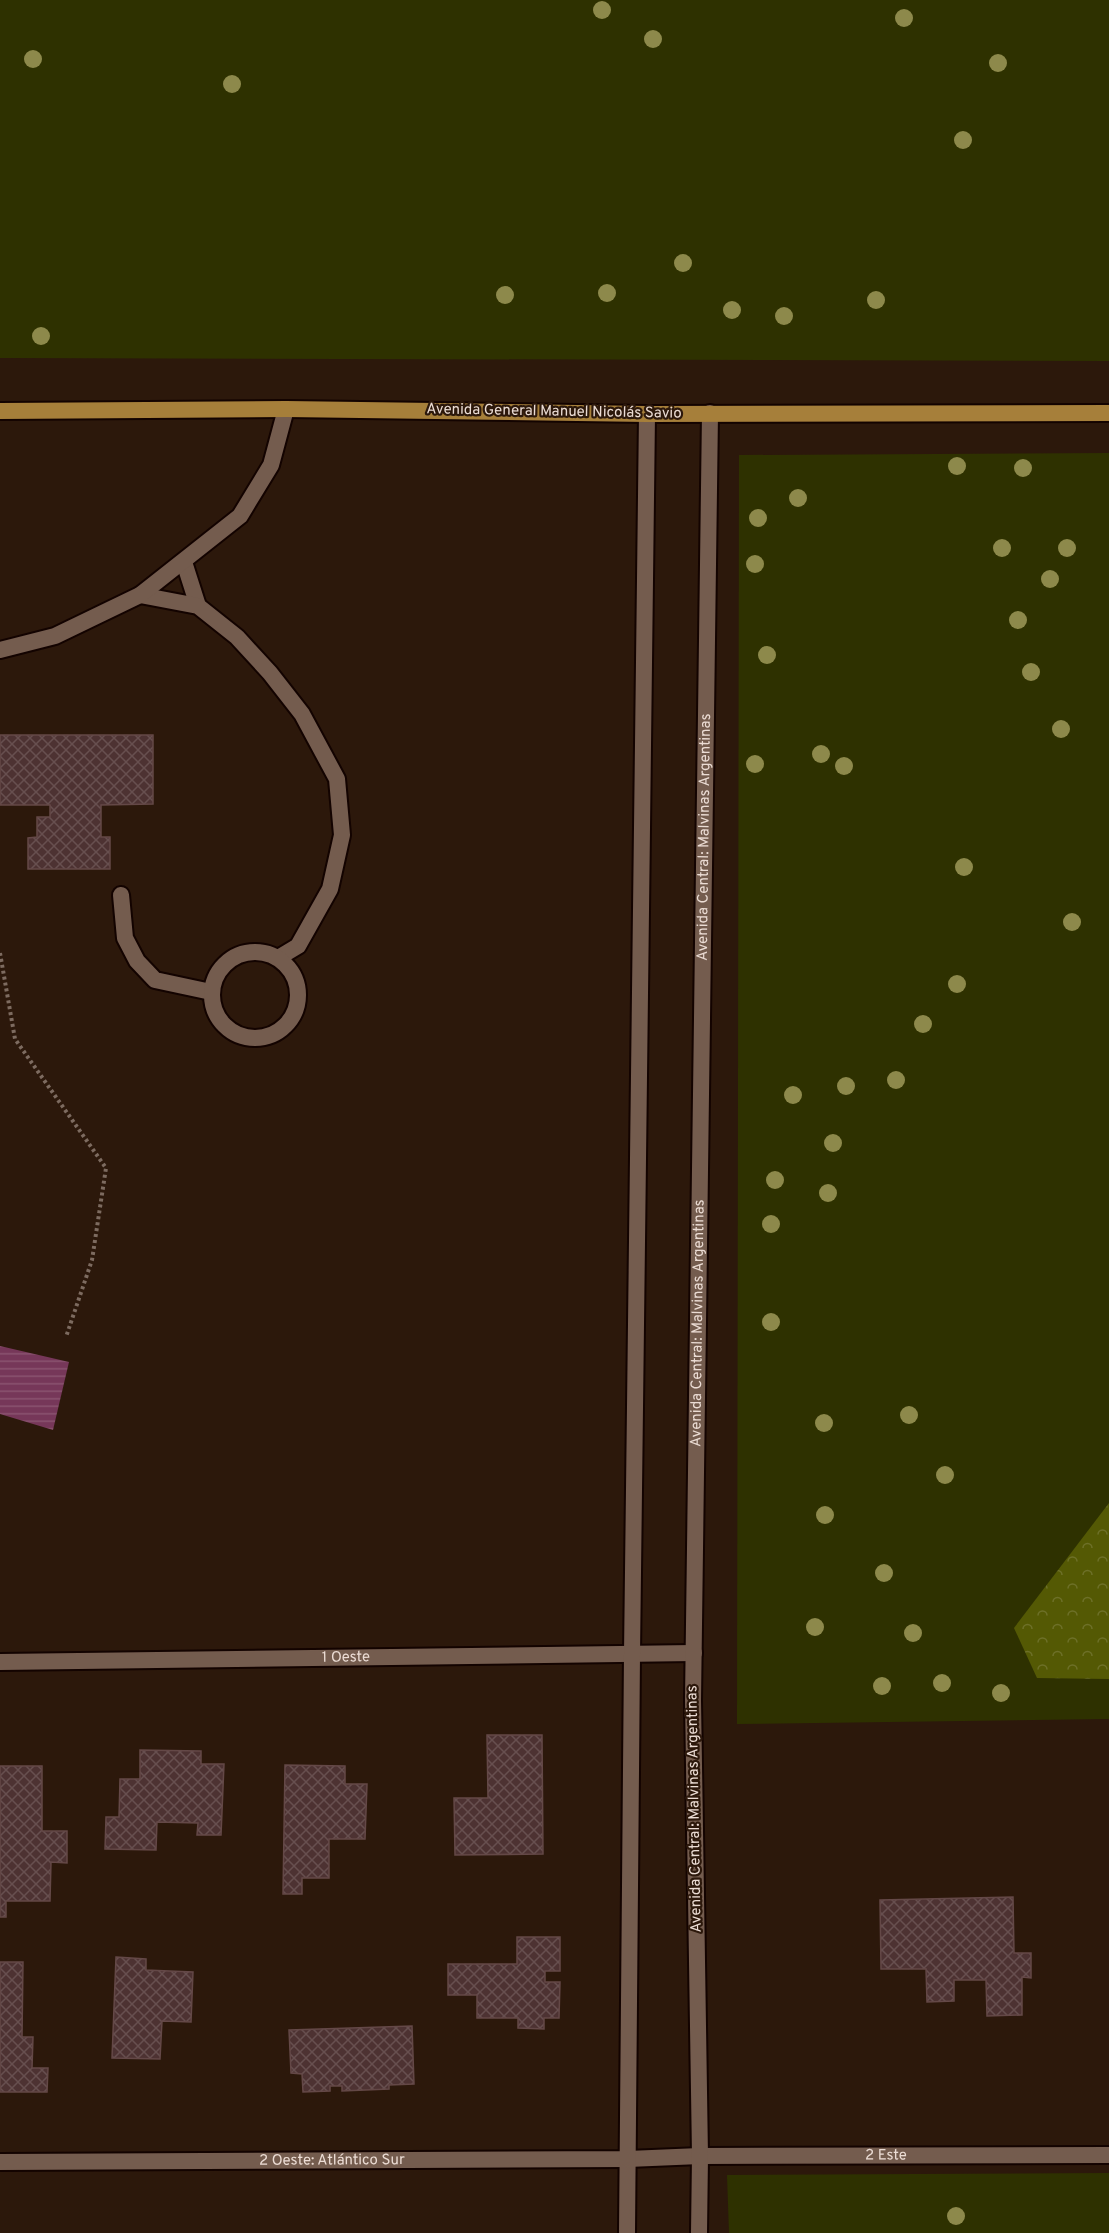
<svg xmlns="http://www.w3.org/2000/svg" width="1109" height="2233" font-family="Overpass,sans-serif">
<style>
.grass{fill:#2e3100}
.forest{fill:url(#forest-crowns)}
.water{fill:url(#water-rules)}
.building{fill:url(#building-cross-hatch);stroke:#644847;stroke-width:1.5}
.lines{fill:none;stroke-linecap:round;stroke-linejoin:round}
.service-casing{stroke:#130300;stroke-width:20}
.minor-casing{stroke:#130300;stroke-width:20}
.secondary-casing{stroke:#130300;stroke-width:20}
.primary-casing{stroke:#130300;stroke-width:20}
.path{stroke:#7d6b60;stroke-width:4;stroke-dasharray:3 3;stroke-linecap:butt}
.service{stroke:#745c4e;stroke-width:16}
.minor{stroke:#745c4e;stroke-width:16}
.secondary{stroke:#745c4e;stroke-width:16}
.primary{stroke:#a67f3a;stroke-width:16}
.tree{fill:#8d894b}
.labels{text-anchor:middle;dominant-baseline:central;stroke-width:4.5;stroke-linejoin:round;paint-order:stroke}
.street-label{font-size:15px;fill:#ebdcd4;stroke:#2c180b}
</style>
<defs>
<pattern id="forest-crowns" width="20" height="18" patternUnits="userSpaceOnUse" patternTransform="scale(1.5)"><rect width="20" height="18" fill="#545904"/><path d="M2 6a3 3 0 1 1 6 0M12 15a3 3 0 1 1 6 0" fill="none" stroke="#6d7028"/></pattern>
<pattern id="water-rules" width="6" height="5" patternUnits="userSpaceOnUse" patternTransform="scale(1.5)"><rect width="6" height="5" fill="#763759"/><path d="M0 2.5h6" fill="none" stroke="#8a5370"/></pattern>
<pattern id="building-cross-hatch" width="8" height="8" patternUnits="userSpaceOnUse" patternTransform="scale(1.5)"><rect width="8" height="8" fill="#4d3232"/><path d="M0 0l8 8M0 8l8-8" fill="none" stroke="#674f4f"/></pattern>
</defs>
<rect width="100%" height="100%" fill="#2c180b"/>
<!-- grass -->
<g class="grass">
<polygon points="0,0 1109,0 1109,361 0,358"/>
<polygon points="1109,453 1109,1719 737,1724 739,455"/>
<polygon points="1109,2173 1109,2233 729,2233 727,2175"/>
</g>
<!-- forest -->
<polygon class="forest" points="1109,1503 1109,1679 1037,1678 1014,1628"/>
<!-- water -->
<polygon class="water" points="0,1346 69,1362 53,1430 0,1414"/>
<!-- building -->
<g class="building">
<polygon points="0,735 153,735 153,804 101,805 101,837 110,837 110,869 28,869 28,838 37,837 37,817 50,817 50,805 0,805"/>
<polygon points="487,1735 542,1735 543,1854 455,1855 454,1798 488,1798"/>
<polygon points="140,1750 201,1751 201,1764 224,1764 221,1835 197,1835 198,1823 157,1822 156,1850 105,1849 106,1817 119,1817 120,1779 140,1779"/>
<polygon points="285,1765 345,1766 345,1784 367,1784 365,1839 329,1839 329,1878 302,1878 302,1894 283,1894"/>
<polygon points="0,1766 42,1766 42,1831 67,1831 67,1863 51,1862 50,1901 6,1901 6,1917 0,1917"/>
<polygon points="1013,1897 1014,1953 1031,1953 1031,1978 1022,1977 1022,2015 987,2016 986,1980 954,1980 954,2001 927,2002 926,1969 881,1969 880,1900"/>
<polygon points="517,1937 560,1937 560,1971 545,1971 545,1982 560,1982 559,2018 544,2018 544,2029 518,2028 518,2018 477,2018 477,1995 448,1995 448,1964 517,1964"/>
<polygon points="116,1957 146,1959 146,1970 193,1972 191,2022 162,2021 160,2059 112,2058"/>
<polygon points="0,1962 23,1962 22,2037 33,2037 32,2068 48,2068 47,2092 0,2092"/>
<polygon points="412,2026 414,2084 389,2085 389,2089 342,2091 342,2086 330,2086 330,2091 303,2092 302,2074 291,2073 289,2030"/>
</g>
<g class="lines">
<defs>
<g id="service">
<polyline points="184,562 198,606"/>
<polyline points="140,595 198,606 237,637 270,673 302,714 337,779 342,835 330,889 298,946 278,958"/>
<polyline points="0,650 55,636 140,595 240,516 271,465 286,409"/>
<polyline points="121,895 125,938 137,961 155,980 211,992"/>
<circle cx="255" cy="995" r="43"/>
</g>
<g id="minor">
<path id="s1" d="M0,1662L694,1653"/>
<path id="s2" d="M0,2162L628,2159L700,2156L1109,2155"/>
</g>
<g id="secondary">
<polyline points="627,2233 632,1655 647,414"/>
<path id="s3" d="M699,2233L700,2156L693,1700L710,413"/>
</g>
<polyline id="primary" points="0,411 286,409 647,414 1109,413"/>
</defs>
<!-- service casing -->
<use href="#service" class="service-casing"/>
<!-- minor casing -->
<use href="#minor" class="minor-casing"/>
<!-- secondary casing -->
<use href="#secondary" class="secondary-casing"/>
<!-- primary casing -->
<use href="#primary" class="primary-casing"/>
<!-- path -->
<polyline class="path" points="0,953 15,1039 106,1168 92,1260 66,1337"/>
<!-- service -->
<use href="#service" class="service"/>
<!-- minor -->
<use href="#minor" class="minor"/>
<!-- secondary -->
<use href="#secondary" class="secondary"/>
<!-- primary -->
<use href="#primary" class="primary"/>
</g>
<!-- trees -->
<g class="tree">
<circle cx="602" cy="10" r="9"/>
<circle cx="904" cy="18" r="9"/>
<circle cx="653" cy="39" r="9"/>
<circle cx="33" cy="59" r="9"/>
<circle cx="998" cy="63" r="9"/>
<circle cx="232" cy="84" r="9"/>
<circle cx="963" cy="140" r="9"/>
<circle cx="683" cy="263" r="9"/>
<circle cx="607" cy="293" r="9"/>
<circle cx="505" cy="295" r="9"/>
<circle cx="876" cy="300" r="9"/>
<circle cx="732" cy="310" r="9"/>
<circle cx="784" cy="316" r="9"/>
<circle cx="41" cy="336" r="9"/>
<circle cx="957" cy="466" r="9"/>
<circle cx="1023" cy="468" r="9"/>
<circle cx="798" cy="498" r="9"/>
<circle cx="758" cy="518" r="9"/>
<circle cx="1002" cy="548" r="9"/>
<circle cx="1067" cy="548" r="9"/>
<circle cx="755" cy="564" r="9"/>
<circle cx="1050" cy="579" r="9"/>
<circle cx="1018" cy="620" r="9"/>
<circle cx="767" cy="655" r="9"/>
<circle cx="1031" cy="672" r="9"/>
<circle cx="1061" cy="729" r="9"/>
<circle cx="821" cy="754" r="9"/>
<circle cx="755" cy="764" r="9"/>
<circle cx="844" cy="766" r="9"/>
<circle cx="964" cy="867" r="9"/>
<circle cx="1072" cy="922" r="9"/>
<circle cx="957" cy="984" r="9"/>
<circle cx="923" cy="1024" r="9"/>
<circle cx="896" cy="1080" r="9"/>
<circle cx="846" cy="1086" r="9"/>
<circle cx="793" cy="1095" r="9"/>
<circle cx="833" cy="1143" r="9"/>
<circle cx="775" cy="1180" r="9"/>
<circle cx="828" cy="1193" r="9"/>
<circle cx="771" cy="1224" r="9"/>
<circle cx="771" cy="1322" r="9"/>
<circle cx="909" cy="1415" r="9"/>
<circle cx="824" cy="1423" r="9"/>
<circle cx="945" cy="1475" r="9"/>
<circle cx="825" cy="1515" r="9"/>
<circle cx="884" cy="1573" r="9"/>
<circle cx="815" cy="1627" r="9"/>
<circle cx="913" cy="1633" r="9"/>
<circle cx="942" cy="1683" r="9"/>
<circle cx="882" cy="1686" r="9"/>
<circle cx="1001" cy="1693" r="9"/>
<circle cx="956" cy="2216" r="9"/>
</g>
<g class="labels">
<!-- street labels -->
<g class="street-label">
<text transform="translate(554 412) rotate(1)">Avenida General Manuel Nicolás Savio</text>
<text stroke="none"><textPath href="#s3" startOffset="1396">Avenida Central: Malvinas Argentinas</textPath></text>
<text stroke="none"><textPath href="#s3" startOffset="910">Avenida Central: Malvinas Argentinas</textPath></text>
<text stroke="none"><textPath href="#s1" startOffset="346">1 Oeste</textPath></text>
<text transform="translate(695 1809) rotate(-91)">Avenida Central: Malvinas Argentinas</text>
<text stroke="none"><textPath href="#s2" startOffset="886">2 Este</textPath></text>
<text stroke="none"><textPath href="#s2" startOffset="332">2 Oeste: Atlántico Sur</textPath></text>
</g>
</g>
</svg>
